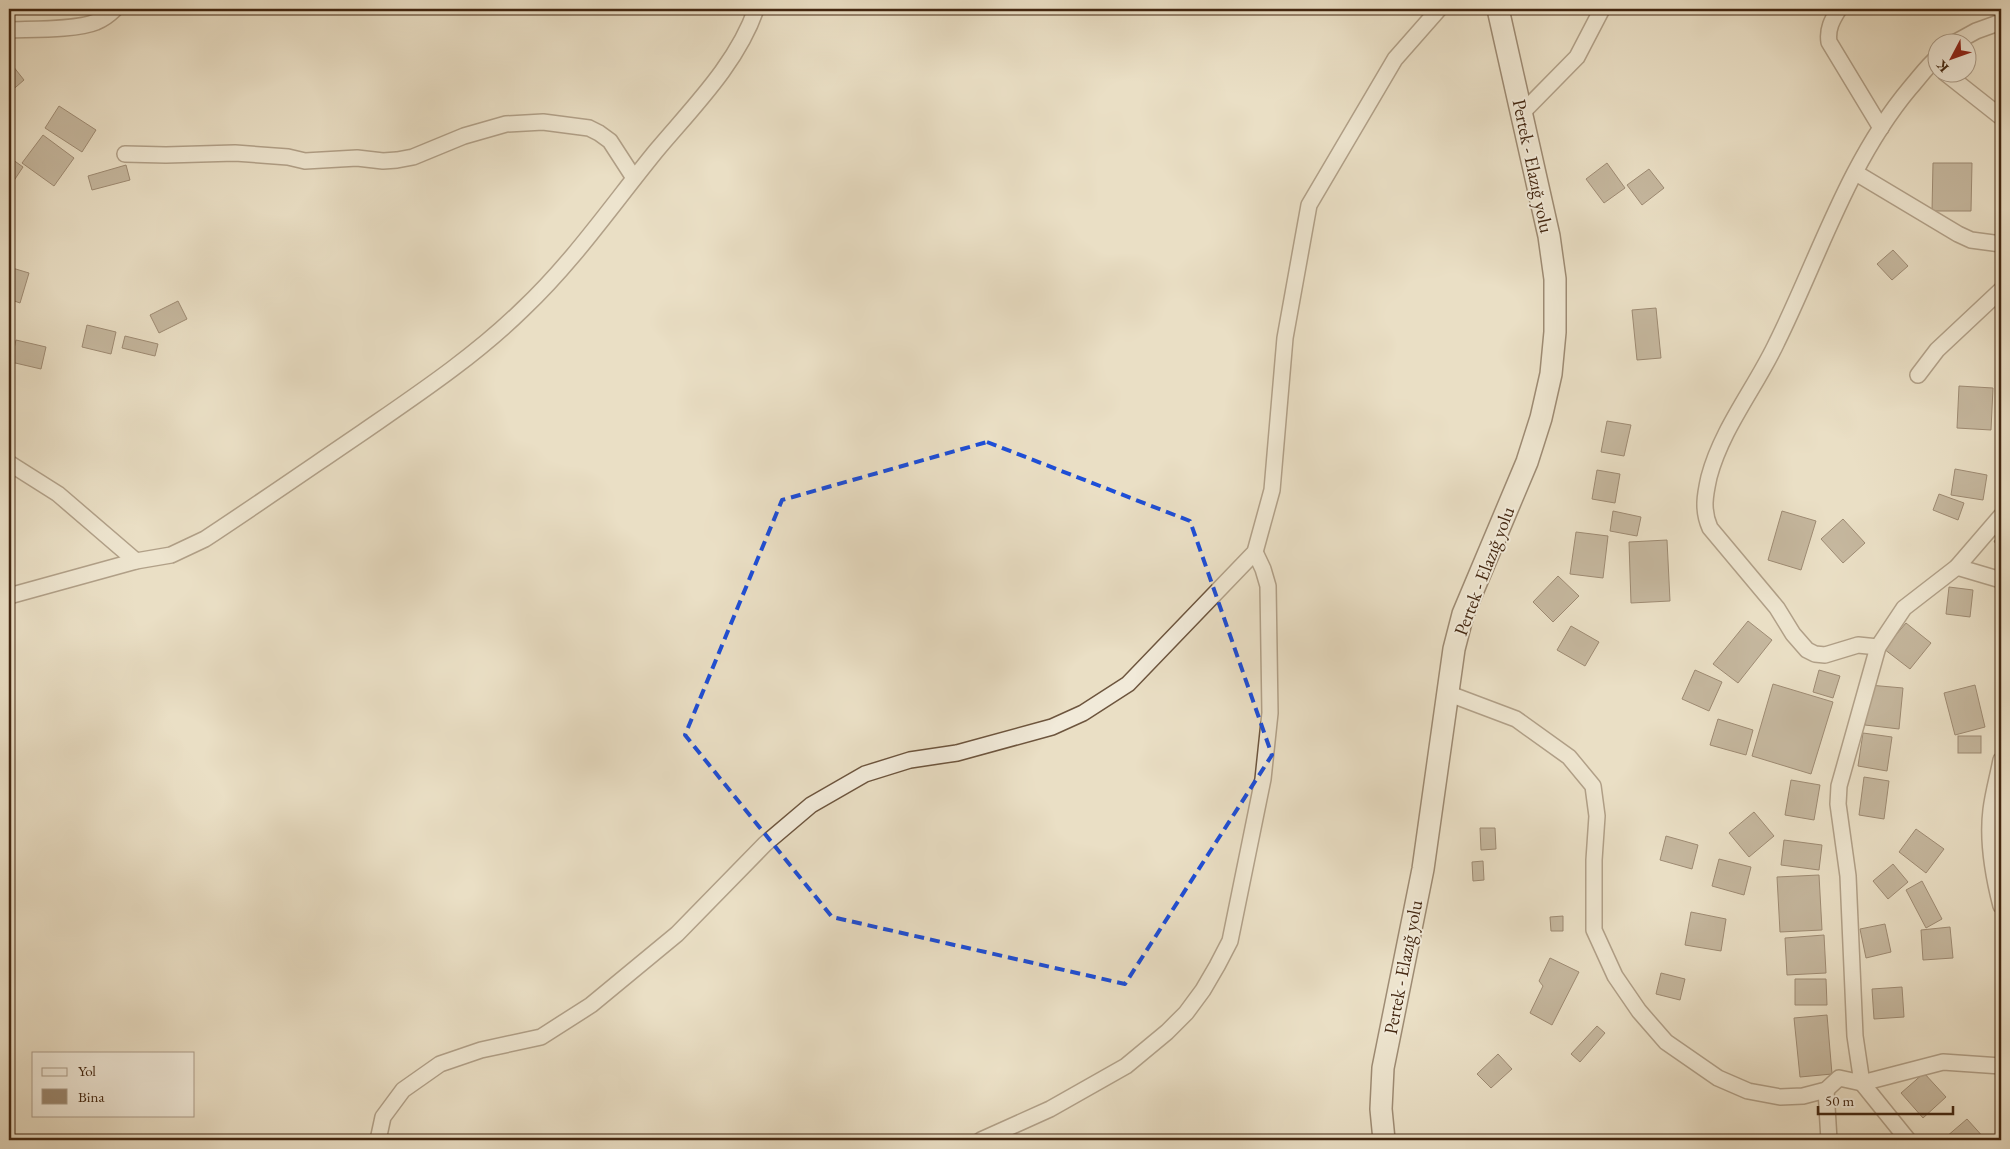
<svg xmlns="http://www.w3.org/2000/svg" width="2010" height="1149" font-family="'EB Garamond',serif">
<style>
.building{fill:#9a876f;stroke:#432711}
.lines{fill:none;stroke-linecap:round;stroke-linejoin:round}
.minor-casing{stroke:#6d553e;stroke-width:18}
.secondary-casing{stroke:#432711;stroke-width:24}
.minor{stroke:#f1ead9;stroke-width:15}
.secondary{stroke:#f1ead9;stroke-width:21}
.marked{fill:none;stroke:#1d4ed8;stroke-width:4;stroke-dasharray:10 6;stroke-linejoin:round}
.labels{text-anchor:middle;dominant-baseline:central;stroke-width:4;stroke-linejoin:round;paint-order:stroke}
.street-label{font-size:19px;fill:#432711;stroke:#f1ead9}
</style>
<rect width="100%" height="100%" fill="#eadfc5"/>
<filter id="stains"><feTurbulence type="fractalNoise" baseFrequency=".004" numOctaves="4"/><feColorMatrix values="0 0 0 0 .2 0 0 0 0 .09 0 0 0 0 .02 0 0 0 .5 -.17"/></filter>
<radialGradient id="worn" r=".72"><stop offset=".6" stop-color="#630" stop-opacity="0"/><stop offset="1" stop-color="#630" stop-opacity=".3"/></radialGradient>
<!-- building -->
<g class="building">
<polygon points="9,61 24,80 9,93"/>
<polygon points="59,106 96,130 82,152 45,128"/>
<polygon points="43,135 74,158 54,186 22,163"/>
<polygon points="9,157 23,167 9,188"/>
<polygon points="1607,163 1625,188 1604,203 1586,179"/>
<polygon points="1933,163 1972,163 1971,211 1932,211"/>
<polygon points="126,165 130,180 92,190 88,176"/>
<polygon points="1649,169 1664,188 1642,205 1627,185"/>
<polygon points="1893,250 1908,266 1892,280 1877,264"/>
<polygon points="9,267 29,273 20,303 9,299"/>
<polygon points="178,301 187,319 159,333 150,315"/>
<polygon points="1656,308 1661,358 1637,360 1632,310"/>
<polygon points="87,325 116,332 111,354 82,347"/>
<polygon points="125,336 158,344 155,356 122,348"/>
<polygon points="16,340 46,347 41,369 11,362"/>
<polygon points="1959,386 1993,388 1991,430 1957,428"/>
<polygon points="1607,421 1631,425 1624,456 1601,452"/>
<polygon points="2001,435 2001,451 1997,449"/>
<polygon points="1955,469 1987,475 1983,500 1951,495"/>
<polygon points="1597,470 1620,474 1615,503 1592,499"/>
<polygon points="1939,494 1964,503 1958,520 1933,510"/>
<polygon points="1613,511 1641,517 1637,536 1610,531"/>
<polygon points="1782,511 1816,521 1801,570 1768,560"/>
<polygon points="1843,519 1865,543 1843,563 1821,539"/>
<polygon points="1576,532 1608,536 1603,578 1570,574"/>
<polygon points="2001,537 2001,553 1994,541"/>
<polygon points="1667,540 1670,601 1631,603 1629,542"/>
<polygon points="1558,576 1579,596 1553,622 1533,602"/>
<polygon points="1949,587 1973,590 1970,617 1946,614"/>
<polygon points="1748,621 1772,640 1738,683 1713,664"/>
<polygon points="1906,623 1931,643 1910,669 1884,649"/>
<polygon points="1571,626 1599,642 1585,666 1557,650"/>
<polygon points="1695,670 1722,682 1709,711 1682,699"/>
<polygon points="1819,670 1840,676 1833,698 1813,692"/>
<polygon points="1773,684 1833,702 1811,774 1752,756"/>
<polygon points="1869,685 1903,688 1899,729 1865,725"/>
<polygon points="1975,685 1985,727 1955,735 1944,693"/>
<polygon points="1718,719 1753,730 1746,755 1710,745"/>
<polygon points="1863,733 1892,737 1887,771 1858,766"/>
<rect x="1958" y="736" width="23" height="17"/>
<polygon points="1864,777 1889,781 1884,819 1859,815"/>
<polygon points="1791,780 1820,785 1814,820 1785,815"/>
<polygon points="1754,812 1774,836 1749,857 1729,833"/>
<polygon points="1480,828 1495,828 1496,849 1481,850"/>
<polygon points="1916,829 1944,849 1926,873 1899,852"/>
<polygon points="1666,836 1698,845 1692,869 1660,860"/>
<polygon points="1784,840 1822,845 1819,870 1781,865"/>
<polygon points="1719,859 1751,867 1744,895 1712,886"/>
<polygon points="1483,861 1484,880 1473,881 1472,862"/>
<polygon points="1893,864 1908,882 1888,899 1873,881"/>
<polygon points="1819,875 1822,930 1780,932 1777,877"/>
<polygon points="1922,881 1942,919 1926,928 1906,890"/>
<polygon points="1691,912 1726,919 1721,951 1685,945"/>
<polygon points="1563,916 1563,931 1551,931 1550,917"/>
<polygon points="1885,924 1891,952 1866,958 1860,929"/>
<polygon points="1950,927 1953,958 1923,960 1921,930"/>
<polygon points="1824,935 1826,973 1787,975 1785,938"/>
<polygon points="1550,958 1579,972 1552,1025 1530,1013 1543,986 1539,981"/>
<polygon points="1661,973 1685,979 1680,1000 1656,994"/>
<polygon points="1795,979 1826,979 1827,1005 1795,1005"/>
<polygon points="1902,987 1904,1017 1874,1019 1872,989"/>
<polygon points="1827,1015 1832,1074 1800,1077 1794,1018"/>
<polygon points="1597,1026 1605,1033 1580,1062 1571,1054"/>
<polygon points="1498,1054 1512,1069 1491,1088 1477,1074"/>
<polygon points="1924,1073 1946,1097 1923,1118 1901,1093"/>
<polygon points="1967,1119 1985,1139 1949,1140 1946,1137"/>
</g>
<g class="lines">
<defs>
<g id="minor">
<path d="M1839,9C1832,20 1827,29 1829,42L1881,128"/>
<path d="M9,30C31,29 77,30 96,22C104,19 109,15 115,9"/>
<polyline points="1956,42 1976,31 2001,22"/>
<polyline points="1944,72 2001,117"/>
<polyline points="1522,113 1577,57 1602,9"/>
<polyline points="125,154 166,155 235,153 288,157 305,161 357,158 383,161 397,160 413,157 464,136 506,124 543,122 589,128 599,133 610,141 634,178"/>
<polyline points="1856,173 1958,234 1971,240 2001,244"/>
<polyline points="1918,375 1937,350 2001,290"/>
<polyline points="9,463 58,494 136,561"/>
<polyline points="1957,567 2001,580"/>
<path d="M9,596L136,561L171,555L205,539C258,504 310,468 363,432C418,394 475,356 523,309C573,262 612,205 656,151C692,108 737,64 756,9"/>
<path d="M1878,647L1858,645L1825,655L1815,654L1807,650L1793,634L1777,608L1710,528C1702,510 1705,495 1709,477C1722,428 1756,387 1777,342C1819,257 1848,162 1910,88C1919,78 1927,66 1938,57"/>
<polyline points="1447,693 1516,719 1569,757 1593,786 1597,816 1594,860 1594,930 1615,976 1639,1011 1666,1042 1718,1078 1748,1091 1780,1097 1803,1096 1826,1090 1839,1078 1862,1083 1943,1062 2001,1066"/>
<path d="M2001,760C1998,776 1993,793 1991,810C1987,842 1993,875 2001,906"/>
<polyline points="1826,1090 1829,1140"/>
<polyline points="378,1140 383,1117 403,1090 440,1064 481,1050 541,1037 591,1005 677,934 765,844 811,805 865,774 910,760 957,753 1052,727 1083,713 1128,684 1255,552 1272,490 1285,338 1309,205 1395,59 1439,9"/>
<polyline points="981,1140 1050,1109 1126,1066 1167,1032 1186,1013 1203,990 1217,966 1230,941 1263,779 1270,713 1268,586 1263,569 1255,552"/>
<polyline points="1908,1140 1862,1083 1855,1036 1848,876 1838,804 1839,786 1878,647 1904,608 1957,567 2001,516"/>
</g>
<polyline id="secondary" points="1384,1140 1381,1109 1383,1068 1423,869 1454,649 1463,614 1527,462 1541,418 1551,374 1555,332 1555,279 1549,236 1498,9"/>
</defs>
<!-- minor casing -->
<use href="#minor" class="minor-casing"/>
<!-- secondary casing -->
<use href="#secondary" class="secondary-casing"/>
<!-- minor -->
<use href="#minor" class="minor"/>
<!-- secondary -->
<use href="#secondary" class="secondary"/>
</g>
<!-- marked area -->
<path d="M0 0H2010V1149H0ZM987,442L1190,521L1272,755L1125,984L832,917L685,735L782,500Z" fill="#eadfc5" fill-opacity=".55" fill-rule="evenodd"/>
<path class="marked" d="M987,442L1190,521L1272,755L1125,984L832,917L685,735L782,500Z"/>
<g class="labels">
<!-- street labels -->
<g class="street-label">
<text transform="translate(1533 166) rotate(78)">Pertek - Elazığ yolu</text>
<text transform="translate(1484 571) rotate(-69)">Pertek - Elazığ yolu</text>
<text transform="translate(1403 967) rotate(-79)">Pertek - Elazığ yolu</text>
</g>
</g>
<!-- margin -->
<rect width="2010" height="1149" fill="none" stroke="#eadfc5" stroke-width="30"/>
<rect x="10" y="10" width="1990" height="1129" fill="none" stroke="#432711" stroke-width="2.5"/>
<rect x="15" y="15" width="1980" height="1119" fill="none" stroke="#432711"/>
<!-- legend -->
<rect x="32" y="1052" width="162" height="65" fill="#f1ead9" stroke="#ab9c89"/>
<rect x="42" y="1068" width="25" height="8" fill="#f1ead9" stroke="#ab9c89"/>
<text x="78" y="1076" font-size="15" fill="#432711">Yol</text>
<rect x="42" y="1089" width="25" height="15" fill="#9a876f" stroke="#ab9c89"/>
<text x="78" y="1102" font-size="15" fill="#432711">Bina</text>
<!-- north arrow -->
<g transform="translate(1952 58) rotate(229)"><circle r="24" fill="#f1ead9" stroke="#ab9c89"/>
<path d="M0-4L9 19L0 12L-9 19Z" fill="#8f2418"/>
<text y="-8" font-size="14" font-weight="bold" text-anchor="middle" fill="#432711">K</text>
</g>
<!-- scale -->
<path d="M1818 1106v8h135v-8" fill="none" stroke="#432711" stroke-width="2.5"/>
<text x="1825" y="1106" font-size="15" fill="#432711" stroke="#f1ead9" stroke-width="4" paint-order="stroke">50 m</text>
<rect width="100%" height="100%" filter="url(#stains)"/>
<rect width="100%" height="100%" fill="url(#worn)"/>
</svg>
